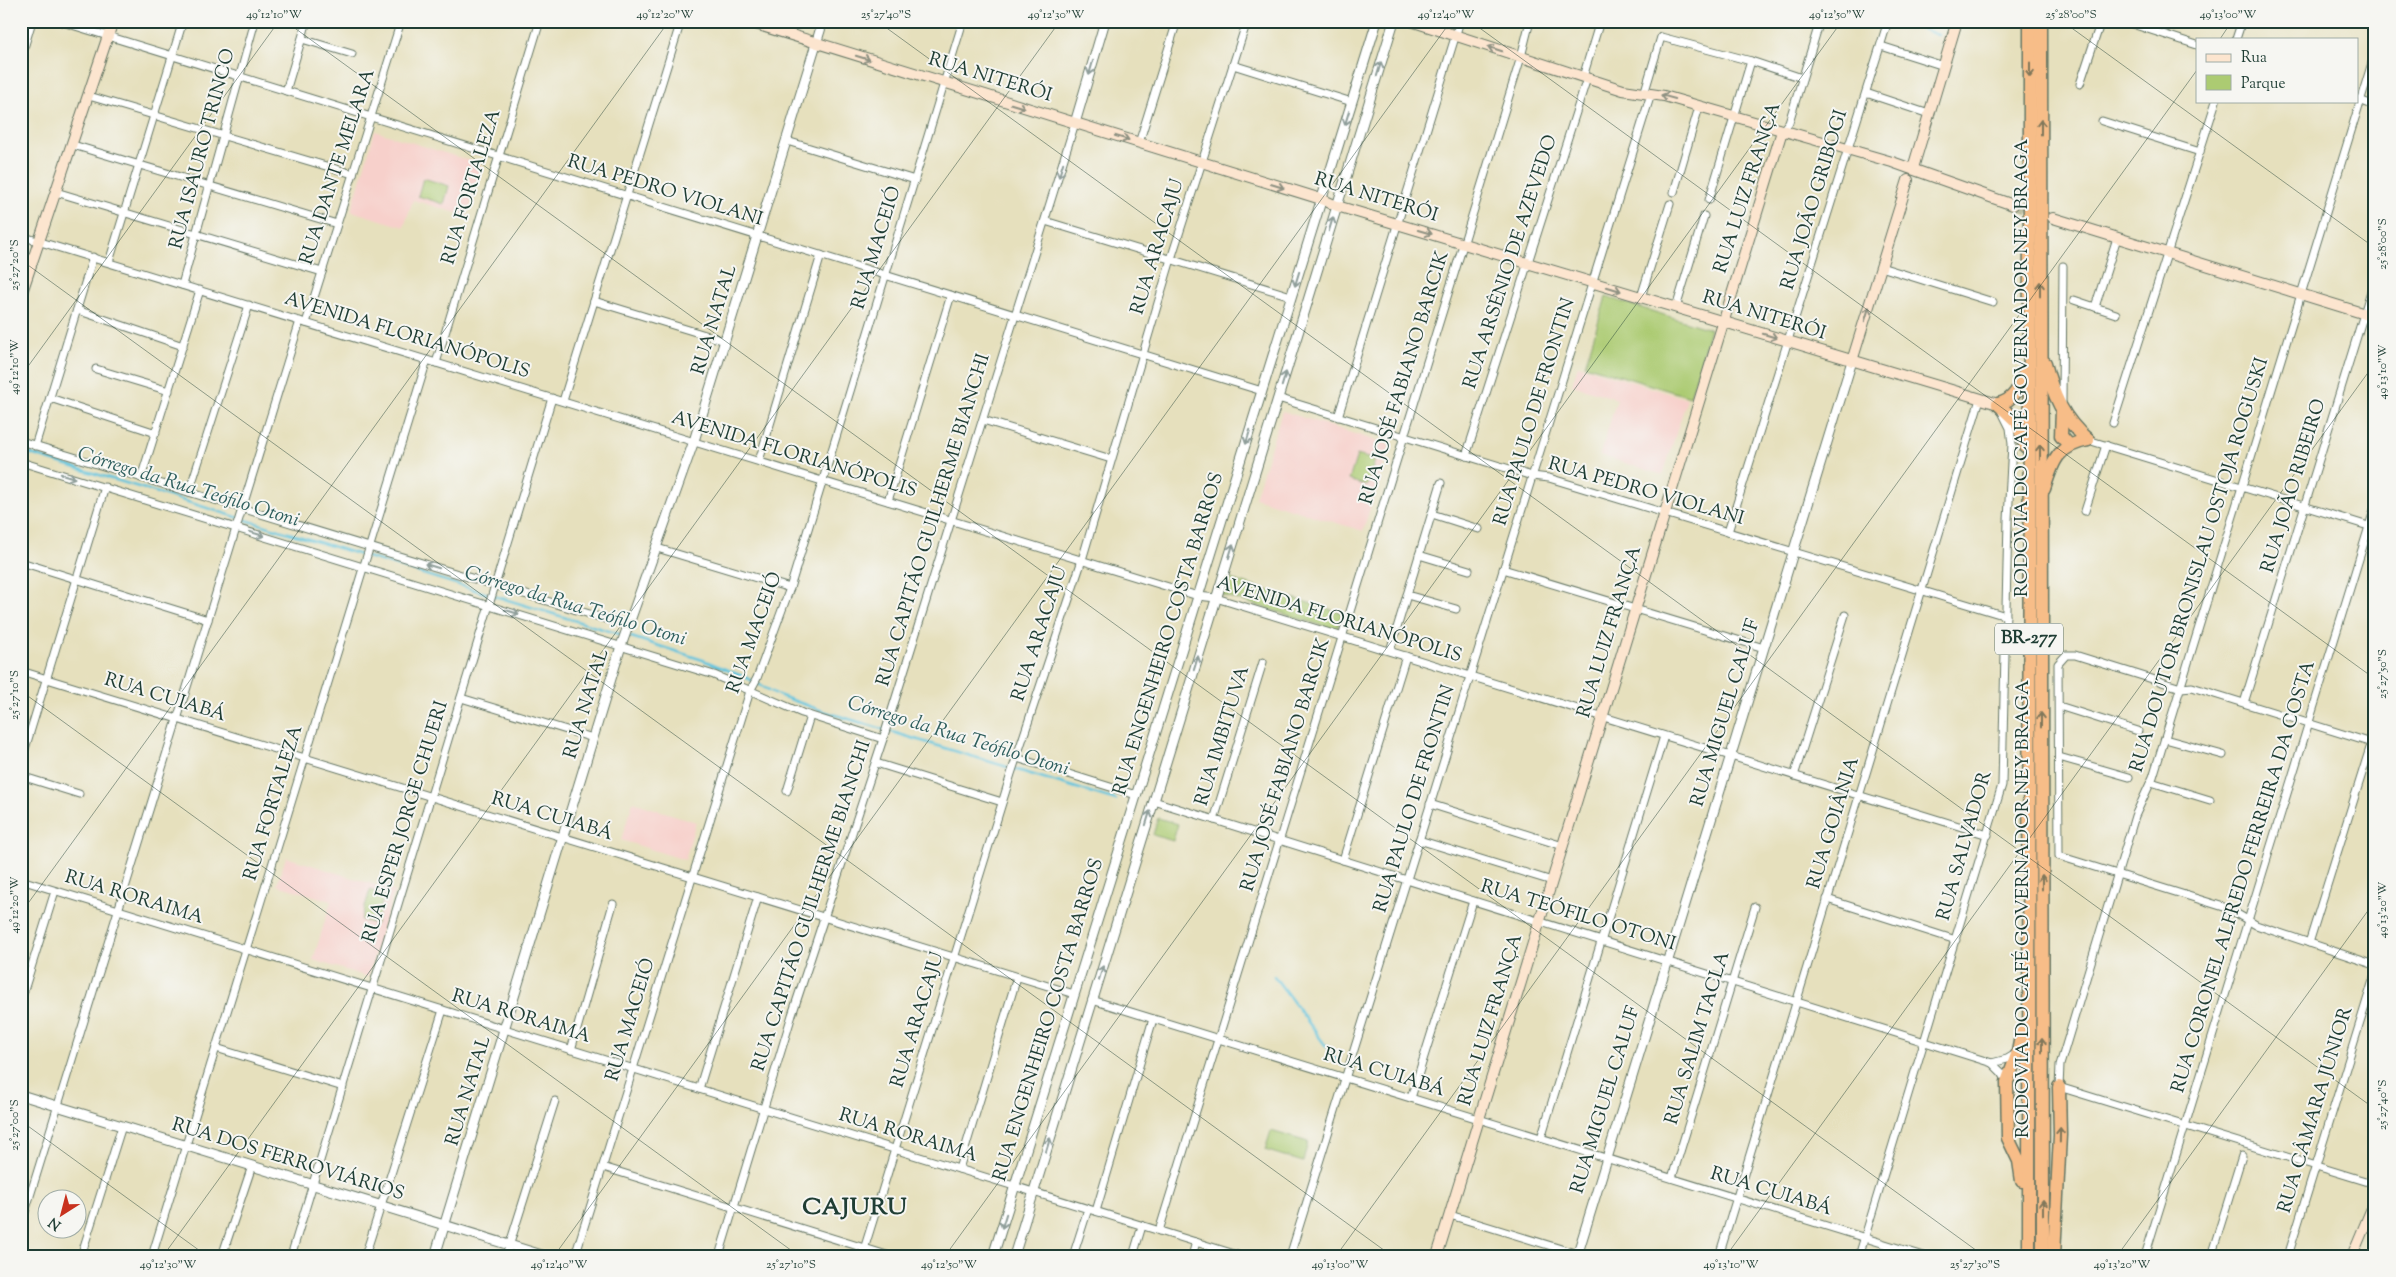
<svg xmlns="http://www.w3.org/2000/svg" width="2396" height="1277" font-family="'Sorts Mill Goudy',serif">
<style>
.built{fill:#f7d0cb}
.green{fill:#accb72;stroke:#668453}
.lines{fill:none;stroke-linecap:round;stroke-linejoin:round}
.stream{stroke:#60c4de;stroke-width:2.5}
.secondary-tunnel{stroke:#bebfa2;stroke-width:10;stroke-dasharray:10 5;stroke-linecap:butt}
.minor-casing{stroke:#657664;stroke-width:9}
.tertiary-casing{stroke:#657664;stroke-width:11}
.secondary-casing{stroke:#657664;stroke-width:12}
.motorway-casing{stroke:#657664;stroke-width:15}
.minor{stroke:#fff;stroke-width:7}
.tertiary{stroke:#fff;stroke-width:9}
.secondary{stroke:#fce5cf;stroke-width:10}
.motorway{stroke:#f7bd88;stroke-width:12}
.oneway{stroke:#8e9182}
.oneway2{stroke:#8f9e9a}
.oneway3{stroke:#80775a}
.ticks{fill:none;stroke:#1f3d34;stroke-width:1;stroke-opacity:0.45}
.labels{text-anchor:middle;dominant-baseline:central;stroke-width:4;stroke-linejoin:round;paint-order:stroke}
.shield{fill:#f6f6f2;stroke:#60746d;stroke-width:1}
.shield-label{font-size:18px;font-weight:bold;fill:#1f3d34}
.street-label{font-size:19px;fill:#1f3d34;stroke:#f6f6f2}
.water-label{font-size:20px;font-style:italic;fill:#2f5f5e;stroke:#f6f6f2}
.district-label{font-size:24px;font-weight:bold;letter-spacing:1px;fill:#1f3d34;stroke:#f6f6f2}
.neatline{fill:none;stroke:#1f3d34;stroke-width:2}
.ticks-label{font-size:12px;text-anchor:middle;fill:#1f3d34}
</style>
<rect width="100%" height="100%" fill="#f6f6f2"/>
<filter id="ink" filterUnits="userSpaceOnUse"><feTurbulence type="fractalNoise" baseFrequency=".02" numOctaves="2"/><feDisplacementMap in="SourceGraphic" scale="10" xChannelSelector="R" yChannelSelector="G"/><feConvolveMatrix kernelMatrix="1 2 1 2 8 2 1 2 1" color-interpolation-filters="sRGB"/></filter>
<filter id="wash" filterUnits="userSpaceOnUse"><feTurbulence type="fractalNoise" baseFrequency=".0096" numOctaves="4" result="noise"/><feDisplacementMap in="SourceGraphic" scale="20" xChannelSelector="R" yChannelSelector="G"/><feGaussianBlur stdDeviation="1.12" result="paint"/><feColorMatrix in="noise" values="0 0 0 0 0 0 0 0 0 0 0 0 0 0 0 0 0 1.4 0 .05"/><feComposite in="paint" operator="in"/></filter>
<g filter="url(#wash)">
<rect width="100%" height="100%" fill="#e6e0bd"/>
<!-- built -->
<g class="built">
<polygon points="375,131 480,164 482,168 467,216 413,200 404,227 351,211"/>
<polygon points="1578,365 1687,399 1663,475 1600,455 1617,399 1572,385"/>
<polygon points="1282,411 1390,445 1363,531 1255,498"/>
<polygon points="633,802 696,822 685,860 621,840"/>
<polygon points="286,857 394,891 368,977 313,960 331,901 277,885"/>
</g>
<!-- green -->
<g class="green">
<polygon points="423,178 449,186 444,204 418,196"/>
<polygon points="1606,297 1710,329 1690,397 1585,365"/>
<polygon points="1357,455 1375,460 1367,486 1349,480"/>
<polygon points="1227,578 1342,613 1337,630 1222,595"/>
<polygon points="1158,818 1178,824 1173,841 1153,835"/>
<polygon points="370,890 384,895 376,924 361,920"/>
<polygon points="1271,1131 1308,1142 1303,1162 1265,1150"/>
</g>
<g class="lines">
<!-- stream -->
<g class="stream">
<polyline points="1914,21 1922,29 1938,35"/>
<polyline points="21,451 622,635"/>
<polyline points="628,636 703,660 747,678 778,695 823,711 1116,800"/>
<polyline points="1274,976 1337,1061"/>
</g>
</g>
</g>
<g filter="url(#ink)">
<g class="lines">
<!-- secondary-tunnel -->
<polyline class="secondary-tunnel" points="2013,205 2036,213"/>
<defs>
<g id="minor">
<polyline points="59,21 1262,391"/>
<polyline points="2123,21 2197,45"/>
<polyline points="302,39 352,54"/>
<polyline points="2236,39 2242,21"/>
<polyline points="1881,46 1944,66"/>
<polyline points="2375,53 2153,777 2135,816 2060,1065 2059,1087 2375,1184"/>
<polyline points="21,58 32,21"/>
<polyline points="1233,65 1352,102"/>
<polyline points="1583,77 1600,21"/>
<polyline points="2080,84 2101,21"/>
<polyline points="286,91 307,21"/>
<polyline points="1866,93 1929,114"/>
<polyline points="1644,94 1661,37 1751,61 1802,78"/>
<polyline points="89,96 353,174"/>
<polyline points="2357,99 2375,106"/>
<polyline points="2102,121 2200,152"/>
<polyline points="1782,131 1789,122 1820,21"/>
<polyline points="787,141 915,180"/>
<polyline points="1139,143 1177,21"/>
<polyline points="73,145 337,224"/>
<polyline points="56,192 322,272"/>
<polyline points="1674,192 1699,107"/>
<polyline points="1709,200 1751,61"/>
<polyline points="1045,221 1291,296"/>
<polyline points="21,236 1198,596 1216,598 1988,835"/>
<polyline points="109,262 183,21"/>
<polyline points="1881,267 1993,302"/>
<polyline points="182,285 255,21"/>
<polyline points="1641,297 1670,204"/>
<polyline points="2074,300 2116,314"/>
<polyline points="594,301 725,341"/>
<polyline points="2095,307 2117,238"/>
<polyline points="1676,308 1704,216"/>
<polyline points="77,310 183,346"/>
<polyline points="306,323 401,21"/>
<polyline points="436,363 540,21"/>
<polyline points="96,369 169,391"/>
<polyline points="50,398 156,433"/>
<polyline points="1278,398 1532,476 1549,478 2006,616"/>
<polyline points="563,401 681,21"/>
<polyline points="2062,403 2063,266"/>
<polyline points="1338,417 1460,21"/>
<polyline points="983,420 1111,459"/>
<polyline points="2113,423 2216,101"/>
<polyline points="2088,440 2375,528"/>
<polyline points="21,441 629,626"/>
<polyline points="35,446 93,257"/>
<polyline points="1466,456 1587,78"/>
<polyline points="759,461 821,255"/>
<polyline points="21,462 714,675 802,713 883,739"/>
<polyline points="141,478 200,290"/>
<polyline points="189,492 249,305"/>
<polyline points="888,501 951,295"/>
<polyline points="2085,511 2106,445"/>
<polyline points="1432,514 1479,529"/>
<polyline points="1728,532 1888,21"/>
<polyline points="657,548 790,588"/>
<polyline points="1419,555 1469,570"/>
<polyline points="21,562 208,620"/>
<polyline points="1503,569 1764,648"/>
<polyline points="1407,595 1456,609"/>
<polyline points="1390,651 1441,483"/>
<polyline points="21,671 1074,994"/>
<polyline points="461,698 593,738"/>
<polyline points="2244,703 2375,278"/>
<polyline points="2059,706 2138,731"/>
<polyline points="2165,739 2223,755"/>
<polyline points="2375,744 2192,687 2181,688 2075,655 2066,655 2058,664 2059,856 2227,908 2256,925 2375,965"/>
<polyline points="2059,757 2129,777"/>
<polyline points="1017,758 1136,795"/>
<polyline points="21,762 105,487"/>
<polyline points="876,763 1002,802"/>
<polyline points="21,776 79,794"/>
<polyline points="1794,776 1845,615"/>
<polyline points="2151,782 2210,800"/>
<polyline points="787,791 810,716"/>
<polyline points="1154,801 1992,1063 2002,1073 2007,1081"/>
<polyline points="1430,804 1563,846"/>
<polyline points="1214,820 1263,662"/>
<polyline points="1419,840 1552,881"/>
<polyline points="1343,860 1406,656"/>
<polyline points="21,880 1241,1256"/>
<polyline points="1827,899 1956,940"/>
<polyline points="2309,943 2375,732"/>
<polyline points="21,1000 55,891"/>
<polyline points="1092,1000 1924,1256"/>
<polyline points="216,1048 343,1087"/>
<polyline points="571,1050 613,904"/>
<polyline points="1992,1063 2007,1059 2017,1053"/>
<polyline points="699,1089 758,897"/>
<polyline points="1411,1098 1473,901"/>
<polyline points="1541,1138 1664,736"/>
<polyline points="603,1167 890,1256"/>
<polyline points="959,1169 1017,977"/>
<polyline points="1672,1178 1755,907"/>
<polyline points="21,1200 28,1202"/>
<polyline points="1096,1211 1153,1019"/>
<polyline points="1450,1215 1584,1256"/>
<polyline points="21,1225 300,321"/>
<polyline points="1159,1231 1521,57 1530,21"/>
<polyline points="81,1256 122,1126"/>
<polyline points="152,1256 427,360"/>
<polyline points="222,1256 252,1166"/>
<polyline points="291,1256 552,398"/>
<polyline points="365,1256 443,1010"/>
<polyline points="506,1256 555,1101"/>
<polyline points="575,1256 750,691 757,678 790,588 963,21"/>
<polyline points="719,1256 792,1015 883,739 1075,123"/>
<polyline points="862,1256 1011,774 1082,560 1171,259 1247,21"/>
<polyline points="1073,1256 1088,1209"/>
<polyline points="1133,1256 1142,1226"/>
<polyline points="1192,1256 1196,1242"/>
<polyline points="1290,1256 1651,94"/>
<polyline points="1719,1256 1980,399"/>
<polyline points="1859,1256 2002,785 2008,520 2012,444 2010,428 2002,412"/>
<polyline points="2145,1256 2375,507"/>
<polyline points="2211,1256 2242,1156"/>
<polyline points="2288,1256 2375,974"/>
</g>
<g id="tertiary">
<polyline points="1075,123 1105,21"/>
<polyline points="21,1095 545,1256"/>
<polyline points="435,1256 621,646 694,441 823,21"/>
<polyline points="993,1256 1377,21"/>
<polyline points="1014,1256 1394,21"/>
<polyline points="1577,1256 1852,361"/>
</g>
<g id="secondary">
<polyline points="746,21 1321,199 1337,206 1998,404"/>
<polyline points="1411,21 1623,90 1664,96 1892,162 2013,205"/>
<polyline points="1913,168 1957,21"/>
<polyline points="2053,218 2375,317"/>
<polyline points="21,295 113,21"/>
<polyline points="1852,361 1908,180"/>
<polyline points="1437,1256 1782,131"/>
<polyline points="2352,1256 2375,1201"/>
</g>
<g id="motorway">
<polyline points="2041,21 2043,1256"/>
<path d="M2045,363C2053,395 2063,419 2088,440"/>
<polyline points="1998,404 2017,422 2026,447"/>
<path d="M1998,404C2016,400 2020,385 2026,369"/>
<polyline points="2062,410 2061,436 2069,445"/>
<path d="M2044,489C2053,461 2057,446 2088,440"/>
<polyline points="2022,1181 2019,1161 2008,1138 2007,1082 2018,1052 2022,1031"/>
<polyline points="2029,1256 2030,21"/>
<polyline points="2054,1256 2060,1135 2059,1087"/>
</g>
</defs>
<!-- minor casing -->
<use href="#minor" class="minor-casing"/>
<!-- tertiary casing -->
<use href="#tertiary" class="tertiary-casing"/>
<!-- secondary casing -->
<use href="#secondary" class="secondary-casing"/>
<!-- motorway casing -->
<use href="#motorway" class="motorway-casing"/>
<!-- minor -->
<use href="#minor" class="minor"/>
<!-- tertiary -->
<use href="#tertiary" class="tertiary"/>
<!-- secondary -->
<use href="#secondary" class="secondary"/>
<!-- motorway -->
<use href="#motorway" class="motorway"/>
</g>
<!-- one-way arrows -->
<defs><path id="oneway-shaft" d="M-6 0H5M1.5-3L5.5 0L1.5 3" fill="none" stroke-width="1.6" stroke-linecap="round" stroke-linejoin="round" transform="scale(1.25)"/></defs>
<g class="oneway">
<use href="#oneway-shaft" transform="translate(1495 49) rotate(-162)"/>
<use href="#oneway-shaft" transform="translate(863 58) rotate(17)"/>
<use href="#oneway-shaft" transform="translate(1668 97) rotate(-165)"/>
<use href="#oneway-shaft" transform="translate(1018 106) rotate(17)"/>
<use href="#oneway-shaft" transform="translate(1122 138) rotate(17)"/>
<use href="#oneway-shaft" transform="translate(1277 186) rotate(17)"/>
<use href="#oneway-shaft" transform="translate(1425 232) rotate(16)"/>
<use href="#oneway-shaft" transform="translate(1614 289) rotate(17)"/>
<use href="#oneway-shaft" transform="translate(1867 314) rotate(-73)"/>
<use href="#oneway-shaft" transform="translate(1770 336) rotate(17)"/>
</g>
<g class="oneway2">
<use href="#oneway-shaft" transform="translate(1091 68) rotate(106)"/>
<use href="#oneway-shaft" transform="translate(1379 69) rotate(-73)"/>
<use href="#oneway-shaft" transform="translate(1347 118) rotate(107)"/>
<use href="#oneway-shaft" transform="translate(1061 170) rotate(107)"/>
<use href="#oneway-shaft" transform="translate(1331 224) rotate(-73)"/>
<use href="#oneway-shaft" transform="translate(1297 279) rotate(107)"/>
<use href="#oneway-shaft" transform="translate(1284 379) rotate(-73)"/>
<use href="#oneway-shaft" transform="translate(1248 437) rotate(107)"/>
<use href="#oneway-shaft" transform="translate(68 476) rotate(17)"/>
<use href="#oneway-shaft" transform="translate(257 534) rotate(17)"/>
<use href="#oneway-shaft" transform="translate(1231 551) rotate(-73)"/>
<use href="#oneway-shaft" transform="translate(432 566) rotate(-163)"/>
<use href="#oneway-shaft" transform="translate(512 612) rotate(17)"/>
<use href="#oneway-shaft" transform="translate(1196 663) rotate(-73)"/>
<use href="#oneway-shaft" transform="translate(1148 818) rotate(-73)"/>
<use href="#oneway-shaft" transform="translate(1101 973) rotate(-73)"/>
<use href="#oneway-shaft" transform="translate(1048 1145) rotate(-73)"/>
<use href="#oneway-shaft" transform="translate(1004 1221) rotate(107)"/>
</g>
<g class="oneway3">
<use href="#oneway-shaft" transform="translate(2030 70) rotate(90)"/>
<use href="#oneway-shaft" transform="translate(2041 127) rotate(-90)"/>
<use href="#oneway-shaft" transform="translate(2040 289) rotate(-90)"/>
<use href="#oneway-shaft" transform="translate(2040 452) rotate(-90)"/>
<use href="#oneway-shaft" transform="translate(2041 720) rotate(-90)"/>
<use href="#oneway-shaft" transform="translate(2042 882) rotate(-90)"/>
<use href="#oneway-shaft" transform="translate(2042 1045) rotate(-90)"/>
<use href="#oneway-shaft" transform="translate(2060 1135) rotate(-89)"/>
<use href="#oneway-shaft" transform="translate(2043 1207) rotate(-90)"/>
</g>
</g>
<!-- ticks -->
<path class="ticks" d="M285,21L1984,1256M877,21L2375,1109M1470,21L2375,679M2062,21L2375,248M2220,39L2232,21M21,260L1392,1256M21,376L279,21M21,691L799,1256M21,913L669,21M21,1121L207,1256M163,1256L1060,21M554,1256L1451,21M945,1256L1842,21M1336,1256L2197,70M1726,1256L2375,363M2117,1256L2375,901"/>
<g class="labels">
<!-- shield labels -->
<rect class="shield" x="1995" y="623.5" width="68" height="31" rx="4"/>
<g class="shield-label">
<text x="2029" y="639">BR-277</text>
</g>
<!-- street labels -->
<g class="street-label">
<text transform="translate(990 78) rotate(17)">RUA NITERÓI</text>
<text transform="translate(203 149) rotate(-75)">RUA ISAURO TRINCO</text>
<text transform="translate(338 167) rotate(-72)">RUA DANTE MELARA</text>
<text transform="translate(472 187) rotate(-73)">RUA FORTALEZA</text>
<text transform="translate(1748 188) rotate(-72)">RUA LUIZ FRANÇA</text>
<text transform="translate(665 191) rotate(17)">RUA PEDRO VIOLANI</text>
<text transform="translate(1376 198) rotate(17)">RUA NITERÓI</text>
<text transform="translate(1815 200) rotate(-73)">RUA JOÃO GRIBOGI</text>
<text transform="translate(1158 247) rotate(-73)">RUA ARACAJU</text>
<text transform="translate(877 248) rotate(-73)">RUA MACEIÓ</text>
<text transform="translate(1511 262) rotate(-72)">RUA ARSÊNIO DE AZEVEDO</text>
<text transform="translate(1764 316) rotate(17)">RUA NITERÓI</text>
<text transform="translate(715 320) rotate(-73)">RUA NATAL</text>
<text transform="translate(407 336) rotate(17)">AVENIDA FLORIANÓPOLIS</text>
<text transform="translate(2022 368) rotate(-90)">RODOVIA DO CAFÉ GOVERNADOR NEY BRAGA</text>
<text transform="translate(1405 378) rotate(-73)">RUA JOSÉ FABIANO BARCIK</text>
<text transform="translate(1535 412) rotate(-73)">RUA PAULO DE FRONTIN</text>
<text transform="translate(794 455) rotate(17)">AVENIDA FLORIANÓPOLIS</text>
<text transform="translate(2294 486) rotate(-73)">RUA JOÃO RIBEIRO</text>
<text transform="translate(1646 492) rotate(16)">RUA PEDRO VIOLANI</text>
<text transform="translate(934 520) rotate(-73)">RUA CAPITÃO GUILHERME BIANCHI</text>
<text transform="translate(2200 565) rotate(-73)">RUA DOUTOR BRONISLAU OSTOJA ROGUSKI</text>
<text transform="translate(1339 620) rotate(17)">AVENIDA FLORIANÓPOLIS</text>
<text transform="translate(1610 632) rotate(-73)">RUA LUIZ FRANÇA</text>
<text transform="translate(755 633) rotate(-70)">RUA MACEIÓ</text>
<text transform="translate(1040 634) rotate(-72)">RUA ARACAJU</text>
<text transform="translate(1169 634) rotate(-73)">RUA ENGENHEIRO COSTA BARROS</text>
<text transform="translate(165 698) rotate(17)">RUA CUIABÁ</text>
<text transform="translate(587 704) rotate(-73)">RUA NATAL</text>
<text transform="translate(1726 713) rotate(-73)">RUA MIGUEL CALUF</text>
<text transform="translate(1223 736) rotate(-73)">RUA IMBITUVA</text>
<text transform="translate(1286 765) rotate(-73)">RUA JOSÉ FABIANO BARCIK</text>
<text transform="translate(1415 799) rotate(-73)">RUA PAULO DE FRONTIN</text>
<text transform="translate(274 803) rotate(-73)">RUA FORTALEZA</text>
<text transform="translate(552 817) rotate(17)">RUA CUIABÁ</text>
<text transform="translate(406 822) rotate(-73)">RUA ESPER JORGE CHUERI</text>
<text transform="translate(1834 823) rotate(-73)">RUA GOIÂNIA</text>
<text transform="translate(1965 846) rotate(-74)">RUA SALVADOR</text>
<text transform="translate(2244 877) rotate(-73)">RUA CORONEL ALFREDO FERREIRA DA COSTA</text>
<text transform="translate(134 898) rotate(17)">RUA RORAIMA</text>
<text transform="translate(812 906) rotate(-72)">RUA CAPITÃO GUILHERME BIANCHI</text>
<text transform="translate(2023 909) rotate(-90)">RODOVIA DO CAFÉ GOVERNADOR NEY BRAGA</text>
<text transform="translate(1578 916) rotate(17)">RUA TEÓFILO OTONI</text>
<text transform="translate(521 1017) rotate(17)">RUA RORAIMA</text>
<text transform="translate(631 1020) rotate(-73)">RUA MACEIÓ</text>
<text transform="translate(918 1020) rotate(-73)">RUA ARACAJU</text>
<text transform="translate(1049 1020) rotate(-73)">RUA ENGENHEIRO COSTA BARROS</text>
<text transform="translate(1491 1020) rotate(-73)">RUA LUIZ FRANÇA</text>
<text transform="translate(1698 1038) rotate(-73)">RUA SALIM TACLA</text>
<text transform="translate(1384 1073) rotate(17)">RUA CUIABÁ</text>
<text transform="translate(469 1091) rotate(-73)">RUA NATAL</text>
<text transform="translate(1606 1100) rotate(-73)">RUA MIGUEL CALUF</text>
<text transform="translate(2316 1110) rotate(-73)">RUA CÂMARA JÚNIOR</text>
<text transform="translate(908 1136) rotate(17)">RUA RORAIMA</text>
<text transform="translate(288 1160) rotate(17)">RUA DOS FERROVIÁRIOS</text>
<text transform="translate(1771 1192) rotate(17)">RUA CUIABÁ</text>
</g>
<!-- water labels -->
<g class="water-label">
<text transform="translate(188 488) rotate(17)">Córrego da Rua Teófilo Otoni</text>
<text transform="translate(575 607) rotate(17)">Córrego da Rua Teófilo Otoni</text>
<text transform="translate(958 737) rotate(17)">Córrego da Rua Teófilo Otoni</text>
</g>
<!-- district labels -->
<g class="district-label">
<text x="855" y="1208">CAJURU</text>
</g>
</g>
<!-- margin -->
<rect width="2396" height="1277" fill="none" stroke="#f6f6f2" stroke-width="55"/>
<!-- legend -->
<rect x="2196" y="38" width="162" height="65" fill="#f6f6f2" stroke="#a0aca6"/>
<rect x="2206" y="54" width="25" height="8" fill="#fce5cf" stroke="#a0aca6"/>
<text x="2241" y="62" font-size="15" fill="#1f3d34">Rua</text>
<rect x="2206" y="75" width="25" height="15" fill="#accb72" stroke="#a0aca6"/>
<text x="2241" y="88" font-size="15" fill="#1f3d34">Parque</text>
<!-- north arrow -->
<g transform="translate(62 1214) rotate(216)"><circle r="24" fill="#f6f6f2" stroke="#a0aca6"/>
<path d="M0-4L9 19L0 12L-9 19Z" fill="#c8321e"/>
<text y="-8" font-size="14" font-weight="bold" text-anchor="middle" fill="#1f3d34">N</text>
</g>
<rect x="28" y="28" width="2340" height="1222" class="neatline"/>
<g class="ticks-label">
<text x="274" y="18">49°12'10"W</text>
<text x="665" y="18">49°12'20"W</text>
<text x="886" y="18">25°27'40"S</text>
<text x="1056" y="18">49°12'30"W</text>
<text x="1446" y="18">49°12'40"W</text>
<text x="1837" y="18">49°12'50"W</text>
<text x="2071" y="18">25°28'00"S</text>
<text x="2228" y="18">49°13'00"W</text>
<text transform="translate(2382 244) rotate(-90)" y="4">25°28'00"S</text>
<text transform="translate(14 265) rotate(-90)" y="4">25°27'20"S</text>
<text transform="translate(14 367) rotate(-90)" y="4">49°12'10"W</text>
<text transform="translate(2382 372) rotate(-90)" y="4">49°13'10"W</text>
<text transform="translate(2382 674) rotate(-90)" y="4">25°27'50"S</text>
<text transform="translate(14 695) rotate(-90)" y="4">25°27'10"S</text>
<text transform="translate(14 905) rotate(-90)" y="4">49°12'20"W</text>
<text transform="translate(2382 910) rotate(-90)" y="4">49°13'20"W</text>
<text transform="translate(2382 1105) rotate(-90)" y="4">25°27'40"S</text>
<text transform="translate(14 1125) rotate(-90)" y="4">25°27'00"S</text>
<text x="168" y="1268">49°12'30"W</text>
<text x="559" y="1268">49°12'40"W</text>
<text x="791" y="1268">25°27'10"S</text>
<text x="949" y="1268">49°12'50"W</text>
<text x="1340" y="1268">49°13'00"W</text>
<text x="1731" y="1268">49°13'10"W</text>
<text x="1975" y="1268">25°27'30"S</text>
<text x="2122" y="1268">49°13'20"W</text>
</g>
</svg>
